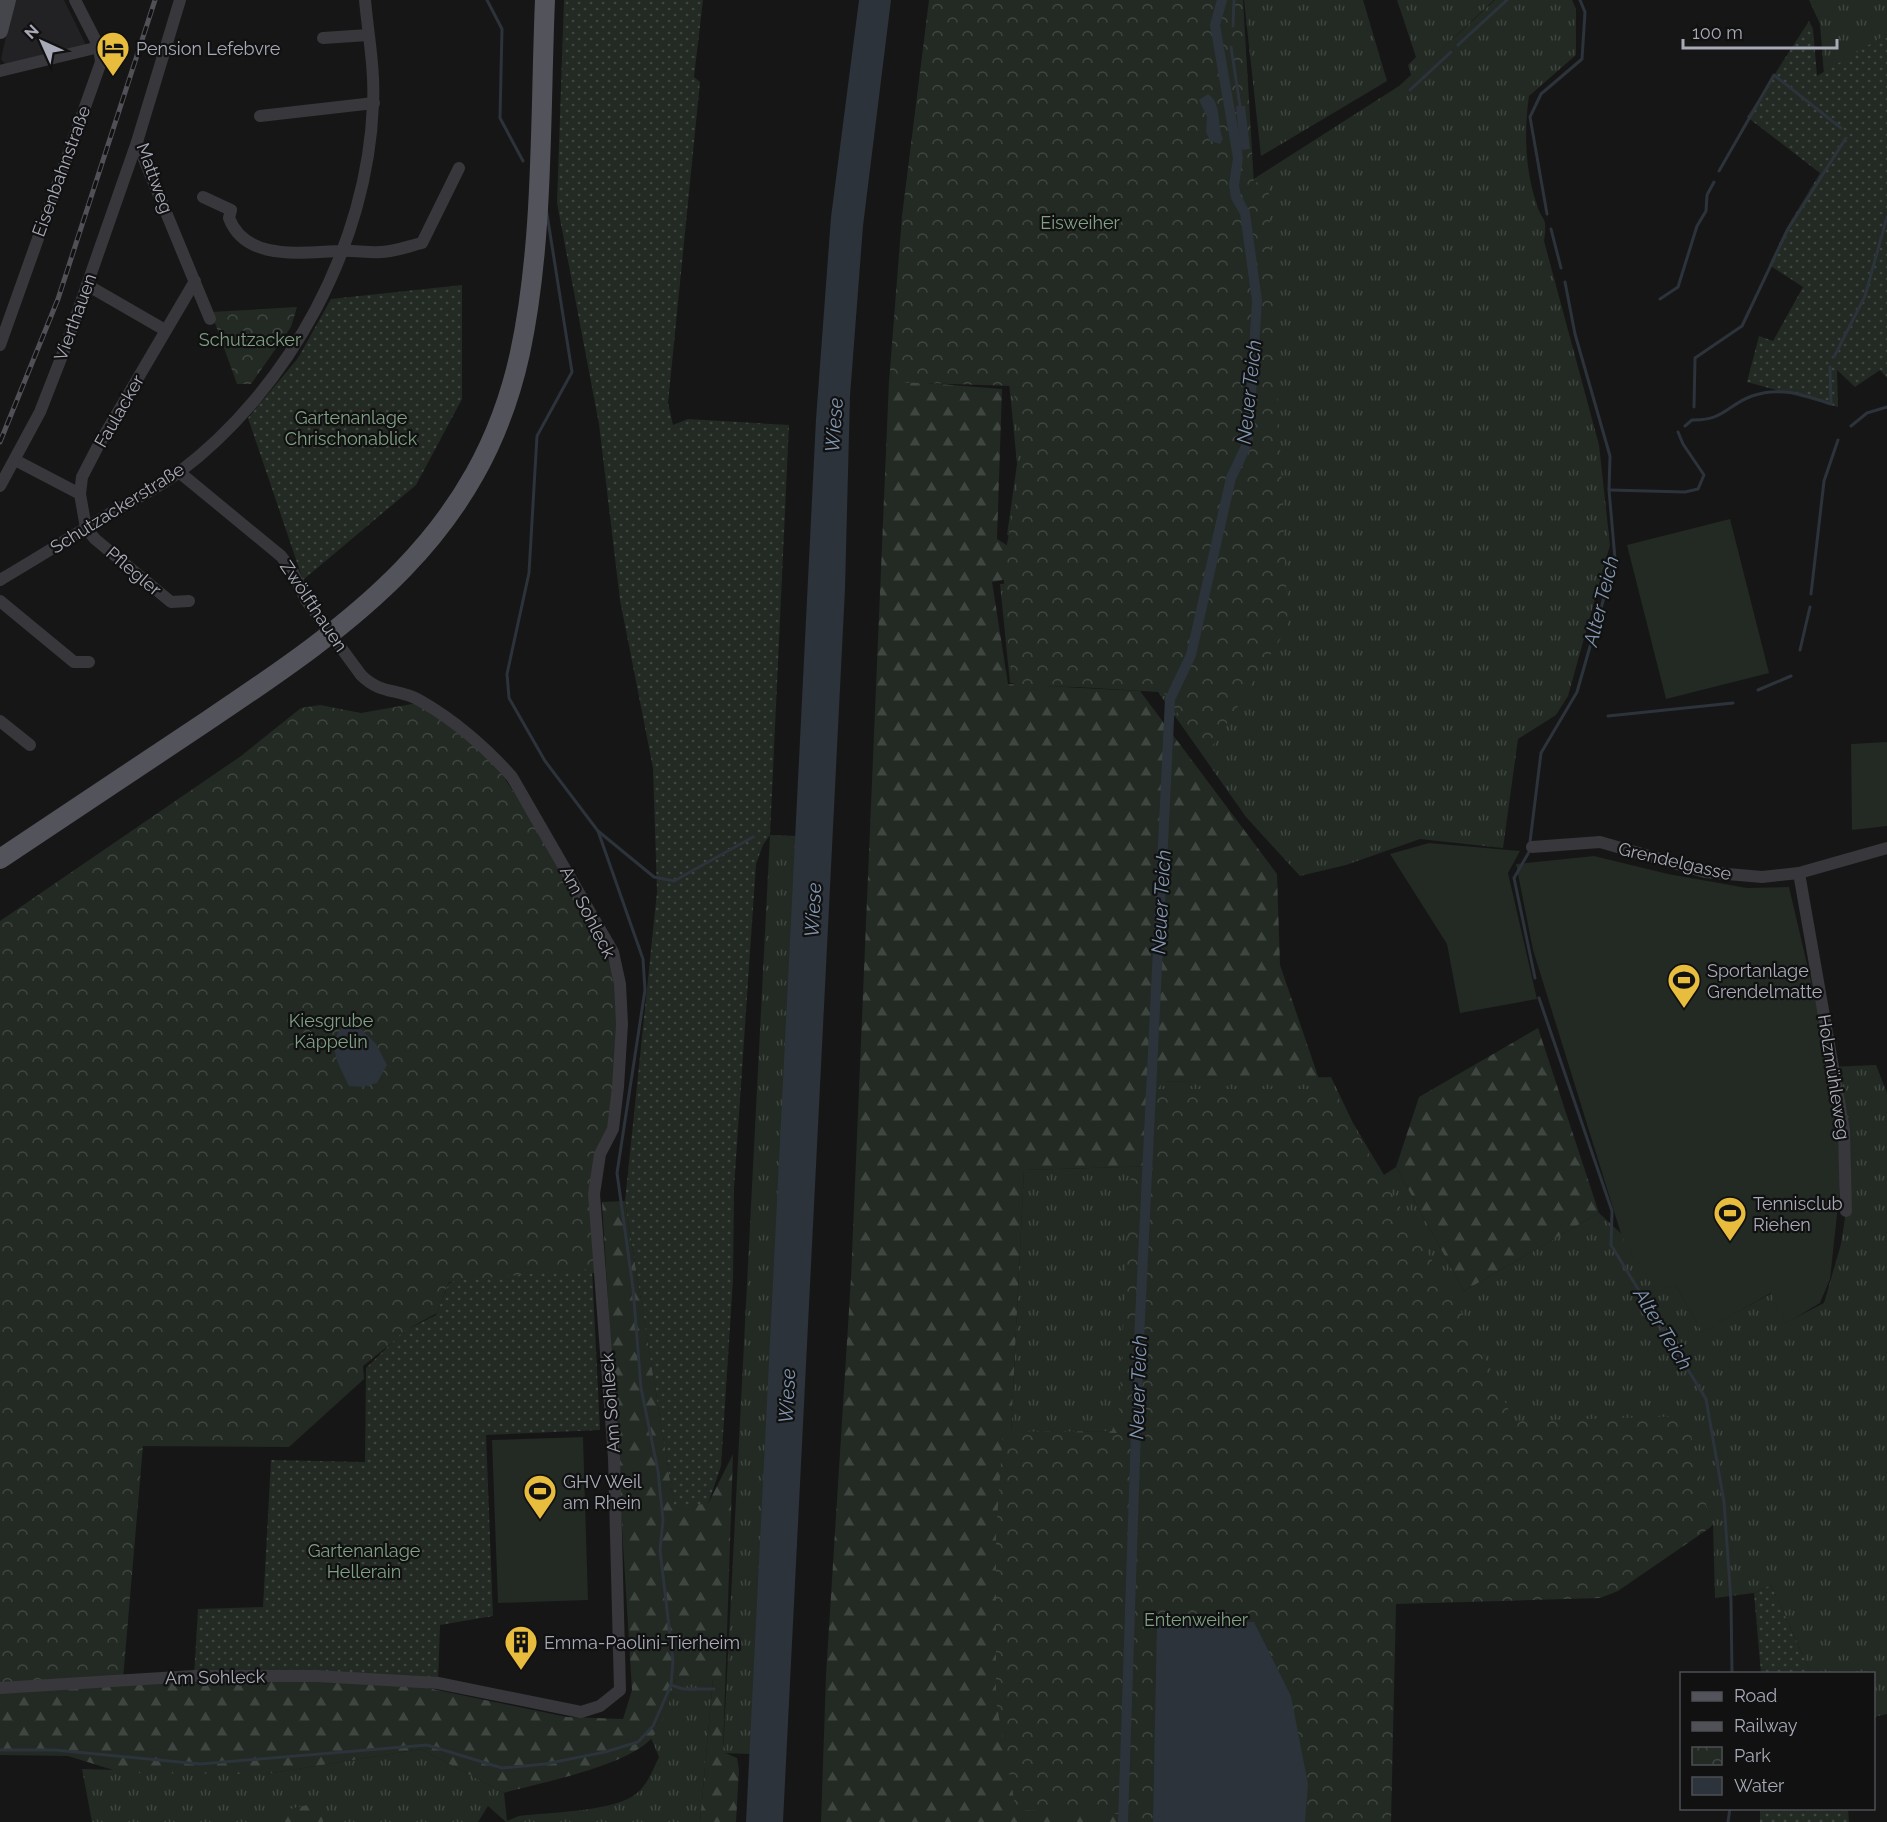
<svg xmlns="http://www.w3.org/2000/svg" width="1887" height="1822" font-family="Raleway,sans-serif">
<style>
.built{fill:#222224}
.grass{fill:url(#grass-tufts)}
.forest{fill:url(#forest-firs)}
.park{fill:url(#park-crowns)}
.garden{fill:url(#garden-dots)}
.pitch{fill:#222a23}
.water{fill:#2c333b}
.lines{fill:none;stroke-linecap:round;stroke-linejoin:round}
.stream{stroke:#2c333b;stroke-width:3}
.canal{stroke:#2c333b;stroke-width:10}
.street{stroke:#37373c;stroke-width:12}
.secondary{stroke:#45464c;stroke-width:16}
.primary{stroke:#53545b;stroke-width:20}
.rail-casing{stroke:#505157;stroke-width:5}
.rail{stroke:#111112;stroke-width:3;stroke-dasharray:9;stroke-linecap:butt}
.street-bridge{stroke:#37373c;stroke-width:12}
.labels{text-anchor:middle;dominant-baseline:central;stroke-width:4.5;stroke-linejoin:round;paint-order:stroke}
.poi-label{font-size:18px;fill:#a8abb7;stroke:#111112;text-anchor:start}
.street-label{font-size:18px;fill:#a8abb7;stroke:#111112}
.park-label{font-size:18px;fill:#80a185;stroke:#111112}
.water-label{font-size:20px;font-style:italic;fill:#8196b0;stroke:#111112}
</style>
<defs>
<pattern id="grass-tufts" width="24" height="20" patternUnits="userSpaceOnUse" patternTransform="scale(1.5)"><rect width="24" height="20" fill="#222a23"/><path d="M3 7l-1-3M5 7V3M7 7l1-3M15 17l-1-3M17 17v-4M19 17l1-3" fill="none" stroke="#3f4641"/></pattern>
<pattern id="forest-firs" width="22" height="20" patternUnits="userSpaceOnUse" patternTransform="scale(1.5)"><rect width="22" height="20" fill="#222a23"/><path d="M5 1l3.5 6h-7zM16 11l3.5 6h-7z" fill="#3f4641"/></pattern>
<pattern id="park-crowns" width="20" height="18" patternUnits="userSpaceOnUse" patternTransform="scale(1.5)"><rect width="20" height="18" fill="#222a23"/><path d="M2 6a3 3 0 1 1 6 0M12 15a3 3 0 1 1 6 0" fill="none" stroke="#3f4641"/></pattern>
<pattern id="garden-dots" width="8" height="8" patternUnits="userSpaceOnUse" patternTransform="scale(1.5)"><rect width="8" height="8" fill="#222a23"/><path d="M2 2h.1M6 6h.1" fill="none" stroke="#3f4641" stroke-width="1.8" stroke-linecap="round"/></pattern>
</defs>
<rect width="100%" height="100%" fill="#161617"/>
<!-- built -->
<polygon class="built" points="14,0 64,0 86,45 6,65 1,59"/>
<!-- grass -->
<g class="grass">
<polygon points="1244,0 1363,0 1387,81 1261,156"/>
<path d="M1397,0H1494L1429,61L1495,0H1572L1576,9V55L1529,96C1524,130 1525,169 1536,202C1542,224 1548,213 1544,241L1599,445L1610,545L1568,696L1556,715L1518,739L1503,848L1420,839L1346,865L1300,876L1246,817L1158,692L1010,683L1000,584H1036L1029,536L1007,535L1017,464L1003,320L1241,187L1399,86L1411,75L1408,65L1416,57Z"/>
<polygon points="1809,0 1887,0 1887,34 1824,75 1820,24"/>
<polygon points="770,835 797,836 750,1754 723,1753"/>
<polygon points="1876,1065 1887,1093 1887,1714 1874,1717 1874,1674 1811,1673 1771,1585 1754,1593 1715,1598 1713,1525 1610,1594 1381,1604 1112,1431 1011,1433 1024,1170 1155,1166 1161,1082 1331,1077 1353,1123 1384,1175 1396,1167 1464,1291 1599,1213 1675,1284 1702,1331 1772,1293 1785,1323 1824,1303 1841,1244 1846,1211 1831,1067"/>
<path d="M676,1679H713L700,1822H506L488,1806L478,1822H92L82,1769L266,1774L421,1749L504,1793L507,1821L519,1816C548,1812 616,1812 637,1793C648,1784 653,1769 659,1757L651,1738L667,1708Z"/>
</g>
<!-- forest -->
<g class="forest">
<polygon points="889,380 1002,389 997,539 1013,549 1014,578 992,582 1008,684 1140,691 1277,874 1280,965 1319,1079 1161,1082 1156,1166 1024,1170 1011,1432 1112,1431 1135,1342 1153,1822 821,1822 826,1675 851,1278"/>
<polygon points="1538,1028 1599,1213 1464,1291 1396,1167 1419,1097"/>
<path d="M625,1201L674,1504H708L733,1454L723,1752L737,1758L739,1770L736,1822H700L713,1679H676C670,1698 665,1724 651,1739C624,1767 542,1782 504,1793L421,1749L266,1774L123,1773L68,1756L0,1755V1689L194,1676L418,1686L567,1717L623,1719L632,1690L602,1202Z"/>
<polygon points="321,1802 323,1822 270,1822 276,1812"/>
</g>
<!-- park -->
<g class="park">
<path d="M929,0H1243L1254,184L1268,175L1288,627L1206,756L1161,688L1014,686C1009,649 1003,613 1004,576C1004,539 1019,501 1021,463C1023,439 1016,411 1013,386L889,382L902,216Z"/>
<polygon points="297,307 291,327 251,384 237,384 211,312"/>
<polygon points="418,703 493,760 565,873 601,939 617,986 619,1022 609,1127 592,1169 590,1187 595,1273 449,1282 437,1313 413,1326 363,1366 364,1379 289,1447 143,1446 123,1679 0,1685 0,921 241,756 301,708 320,705 361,713"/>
<path d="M1150,1089H1334C1391,1202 1467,1303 1513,1421L1687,1416L1711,1527L1618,1591L1600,1598L1396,1604L1391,1822H1120V1814L1016,1810L996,1701V1536L1003,1431L1118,1433L1131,1171H1146Z"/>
</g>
<!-- garden -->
<g class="garden">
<polygon points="564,0 703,0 694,77 700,82 668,403 673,425 688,419 789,425 770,835 763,845 756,864 734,1188 733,1280 721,1466 708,1504 674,1505 625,1201 657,892 653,768 620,600 599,424 557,203"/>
<polygon points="1809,21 1813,29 1817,76 1887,34 1887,378 1880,370 1855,387 1837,370 1838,407 1747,382 1759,336 1773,341 1803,287 1769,265 1786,229 1820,173 1747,117"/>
<polygon points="462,285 462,399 416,485 303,580 248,418 298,358 331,299"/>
<polygon points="592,1269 600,1430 486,1435 493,1616 440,1625 438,1683 194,1676 198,1609 263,1607 271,1460 365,1462 366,1368 404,1331 436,1315 449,1283 458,1280"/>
<polygon points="1771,1585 1811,1673 1761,1673 1754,1593"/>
<polygon points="1760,1809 1848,1809 1849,1822 1760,1822"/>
</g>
<!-- pitch -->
<g class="pitch">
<polygon points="1730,519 1769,673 1666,699 1627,545"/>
<polygon points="1887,742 1887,826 1852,830 1851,744"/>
<polygon points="1429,843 1520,851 1508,873 1537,999 1460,1013 1447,944 1390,854"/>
<polygon points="1594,856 1668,874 1747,888 1789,887 1831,1067 1843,1160 1830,1279 1820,1303 1785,1324 1771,1293 1702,1332 1675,1284 1657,1292 1622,1237 1533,950 1516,864"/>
<polygon points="583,1437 588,1600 498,1603 492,1440"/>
</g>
<!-- water -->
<g class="water">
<polygon points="859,0 891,0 863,226 850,396 845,589 783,1822 746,1822 816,419 831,217"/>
<path d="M1208,94C1222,103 1217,125 1223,139L1220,144L1210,141L1206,132L1207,117L1199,100Z"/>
<polygon points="1236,106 1245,106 1250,149 1240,150"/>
<path d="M348,1022H354L376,1044L387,1065L377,1083L363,1087L349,1086C338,1062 323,1042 348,1022Z"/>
<polygon points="1157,1620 1254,1622 1291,1696 1308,1784 1305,1822 1153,1822"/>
</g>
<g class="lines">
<!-- stream -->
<g class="stream">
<polyline points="487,0 502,29 500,118 523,161"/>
<polyline points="1233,26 1234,0"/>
<polyline points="1458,45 1507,0"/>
<polyline points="1231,47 1240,106"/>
<polyline points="1410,90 1451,52"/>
<polyline points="1238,156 1240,150"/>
<polyline points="1719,171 1774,75 1841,128"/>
<polyline points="546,208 572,372 537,436 529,573 507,674 509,698 545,761 598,831 654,877 674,881 753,837"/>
<polyline points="1547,214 1530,117 1541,94 1582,59 1585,12 1580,0"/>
<polyline points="1551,229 1561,268"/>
<polyline points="1660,299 1678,287 1697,226 1706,211 1707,195 1714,182"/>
<polyline points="1834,357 1865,296 1887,217"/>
<polyline points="1694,407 1695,358 1742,326 1788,229 1846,138"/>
<path d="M1685,426L1692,420C1724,421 1727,405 1752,396C1780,386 1804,395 1831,404L1830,367"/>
<polyline points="1851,426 1867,413 1887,407"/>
<polyline points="1610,490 1685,492 1698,489 1704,475 1683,444 1678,432"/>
<polyline points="1811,594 1824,481 1838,440"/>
<polyline points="1800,650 1810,607"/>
<polyline points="1758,690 1791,676"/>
<polyline points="1608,716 1733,703"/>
<polyline points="598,831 643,959 645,990 617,1173 633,1288 641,1388 658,1471 663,1520 660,1550 673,1661 671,1685 683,1689 714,1689"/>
<polyline points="1530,842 1541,753 1577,692 1615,559 1609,490 1610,456 1575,334 1565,282"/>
<polyline points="1529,852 1514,878 1535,978"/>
<polyline points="1539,998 1612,1211 1611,1245 1706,1399 1724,1502 1731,1601 1732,1674"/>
<polyline points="0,1750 55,1750 200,1764 427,1745 502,1768 545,1764 605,1752 638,1742 653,1726 671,1685"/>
<polyline points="1728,1822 1730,1808"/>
</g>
<!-- canal -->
<polyline class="canal" points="1123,1822 1139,1340 1170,699 1191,655 1231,478 1248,442 1257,301 1245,213 1236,197 1234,185 1238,158 1215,25 1222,0"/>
<!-- street -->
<g class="street">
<polyline points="323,38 368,35"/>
<polyline points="0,71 99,47"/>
<polyline points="260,116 374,103"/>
<polyline points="137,142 210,319"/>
<path d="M203,197L231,210L229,218C246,262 302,252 340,251C354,250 367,253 381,252C394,252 409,246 422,243L459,168"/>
<polyline points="87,285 165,330"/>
<polyline points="0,345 101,62 99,47 75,0"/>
<polyline points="15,460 80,494"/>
<polyline points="179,472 281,556 292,570 306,600"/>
<polyline points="0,486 40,412 65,348 137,142 180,0"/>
<path d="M0,580C39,557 77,533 116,510C137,498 159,487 178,473C290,389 368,244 373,104C375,70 368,34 365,0"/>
<polyline points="0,601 74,662 89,662"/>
<polyline points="189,601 171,602 95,539 86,528 80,494 82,477 98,446 195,281"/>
<polyline points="0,721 30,745"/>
<polyline points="1532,847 1600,842 1705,872 1762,877 1799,873 1887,848"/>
<polyline points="1799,873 1844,1130 1846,1211"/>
<path d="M0,1688L194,1676H316L438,1683L581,1712L600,1706L620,1690L614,1458L594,1194L600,1154L613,1129L618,1087L622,1024L620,984L613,952L512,777C487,748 453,719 419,700C397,688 381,695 361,675"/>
</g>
<!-- secondary -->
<polyline class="secondary" points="0,31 8,0"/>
<!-- primary -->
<path class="primary" d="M0,859C69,813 138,767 207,721C353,623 480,536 520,353C544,241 540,114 545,0"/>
<defs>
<polyline id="rail" points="0,442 58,299 155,0"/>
</defs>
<!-- rail casing -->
<use href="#rail" class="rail-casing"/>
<!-- rail -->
<use href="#rail" class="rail"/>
<!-- street-bridge -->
<polyline class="street-bridge" points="306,600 361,675"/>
</g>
<!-- icons -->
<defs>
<symbol id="hotel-pin" viewBox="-11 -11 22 30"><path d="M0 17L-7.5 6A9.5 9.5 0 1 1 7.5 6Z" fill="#e8bd3d" stroke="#111112"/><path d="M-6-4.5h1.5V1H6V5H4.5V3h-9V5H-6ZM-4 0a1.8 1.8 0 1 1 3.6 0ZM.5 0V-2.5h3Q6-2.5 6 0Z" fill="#111"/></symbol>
<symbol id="stadium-pin" viewBox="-11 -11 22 30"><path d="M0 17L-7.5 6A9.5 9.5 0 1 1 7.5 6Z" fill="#e8bd3d" stroke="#111112"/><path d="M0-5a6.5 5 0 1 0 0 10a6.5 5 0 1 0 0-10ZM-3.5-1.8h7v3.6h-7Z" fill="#111"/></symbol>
<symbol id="building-pin" viewBox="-11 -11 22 30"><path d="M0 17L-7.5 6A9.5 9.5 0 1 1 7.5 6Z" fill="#e8bd3d" stroke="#111112"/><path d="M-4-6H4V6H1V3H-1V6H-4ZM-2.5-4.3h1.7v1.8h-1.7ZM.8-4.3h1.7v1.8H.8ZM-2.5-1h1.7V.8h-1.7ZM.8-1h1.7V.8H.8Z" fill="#111"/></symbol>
</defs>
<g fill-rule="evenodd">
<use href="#hotel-pin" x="94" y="29" width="38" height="52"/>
<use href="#stadium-pin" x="1665" y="961" width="38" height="52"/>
<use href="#stadium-pin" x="1711" y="1194" width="38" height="52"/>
<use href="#stadium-pin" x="521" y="1472" width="38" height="52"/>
<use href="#building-pin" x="502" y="1623" width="38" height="52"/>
</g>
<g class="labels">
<!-- poi labels -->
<g class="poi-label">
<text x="136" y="48">Pension Lefebvre</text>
<text x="1707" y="970">Sportanlage<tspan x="1707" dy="21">Grendelmatte</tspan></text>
<text x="1753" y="1203">Tennisclub<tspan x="1753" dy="21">Riehen</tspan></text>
<text x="563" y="1481">GHV Weil<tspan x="563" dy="21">am Rhein</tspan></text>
<text x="544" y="1642">Emma-Paolini-Tierheim</text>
</g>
<!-- street labels -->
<g class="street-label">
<text transform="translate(61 171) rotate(-70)">Eisenbahnstraße</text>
<text transform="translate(155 178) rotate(70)">Mattweg</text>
<text transform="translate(75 317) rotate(-70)">Vierthauen</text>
<text transform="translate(119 411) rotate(-60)">Faulacker</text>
<text transform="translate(117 508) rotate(-32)">Schutzackerstraße</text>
<text transform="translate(134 571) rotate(40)">Pflegler</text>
<text transform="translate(314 606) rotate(56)">Zwölfthauen</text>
<text transform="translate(1675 861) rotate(13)">Grendelgasse</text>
<text transform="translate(588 912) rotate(63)">Am Sohleck</text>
<text transform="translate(1834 1077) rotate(81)">Holzmühleweg</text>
<text transform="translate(610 1403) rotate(-94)">Am Sohleck</text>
<text transform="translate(215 1677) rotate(-1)">Am Sohleck</text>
</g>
<!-- park labels -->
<g class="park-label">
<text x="1080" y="222">Eisweiher</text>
<text x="250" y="339">Schutzacker</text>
<text x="351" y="417">Gartenanlage<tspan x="351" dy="21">Chrischonablick</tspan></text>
<text x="331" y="1020">Kiesgrube<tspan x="331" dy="21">Käppelin</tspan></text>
<text x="364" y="1550">Gartenanlage<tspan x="364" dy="21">Hellerain</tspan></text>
<text x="1196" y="1619">Entenweiher</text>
</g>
<!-- water labels -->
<g class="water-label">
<text transform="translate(1249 392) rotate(-84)">Neuer Teich</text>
<text transform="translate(834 425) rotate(-86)">Wiese</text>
<text transform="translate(1601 601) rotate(-76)">Alter Teich</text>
<text transform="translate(1161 902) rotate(-87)">Neuer Teich</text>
<text transform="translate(813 910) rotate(-87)">Wiese</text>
<text transform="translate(1663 1329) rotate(58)">Alter Teich</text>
<text transform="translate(1138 1387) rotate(-88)">Neuer Teich</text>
<text transform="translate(787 1396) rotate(-87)">Wiese</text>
</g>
</g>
<!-- legend -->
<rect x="1680" y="1672" width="195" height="138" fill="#111112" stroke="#4d4f54" stroke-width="1.5"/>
<rect x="1692" y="1692" width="30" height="9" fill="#53545b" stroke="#4d4f54" stroke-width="1.5"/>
<text x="1734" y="1702" font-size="18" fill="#a8abb7">Road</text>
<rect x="1692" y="1722" width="30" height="9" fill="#505157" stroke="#4d4f54" stroke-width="1.5"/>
<text x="1734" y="1732" font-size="18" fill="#a8abb7">Railway</text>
<rect x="1692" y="1747" width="30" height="18" fill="url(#park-crowns)" stroke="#4d4f54" stroke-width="1.5"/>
<text x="1734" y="1762" font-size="18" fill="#a8abb7">Park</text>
<rect x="1692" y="1777" width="30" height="18" fill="#2c333b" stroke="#4d4f54" stroke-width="1.5"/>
<text x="1734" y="1792" font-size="18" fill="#a8abb7">Water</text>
<!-- north arrow -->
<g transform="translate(42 42) rotate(315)" stroke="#111112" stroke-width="4.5" paint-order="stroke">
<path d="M0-4.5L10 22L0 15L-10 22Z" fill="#a8abb7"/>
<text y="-9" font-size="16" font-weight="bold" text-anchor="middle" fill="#a8abb7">N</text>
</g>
<!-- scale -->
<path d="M1683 39v9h154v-9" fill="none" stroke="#a8abb7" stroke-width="3"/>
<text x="1692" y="39" font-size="18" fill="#a8abb7" stroke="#111112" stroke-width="4.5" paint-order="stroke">100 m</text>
</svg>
